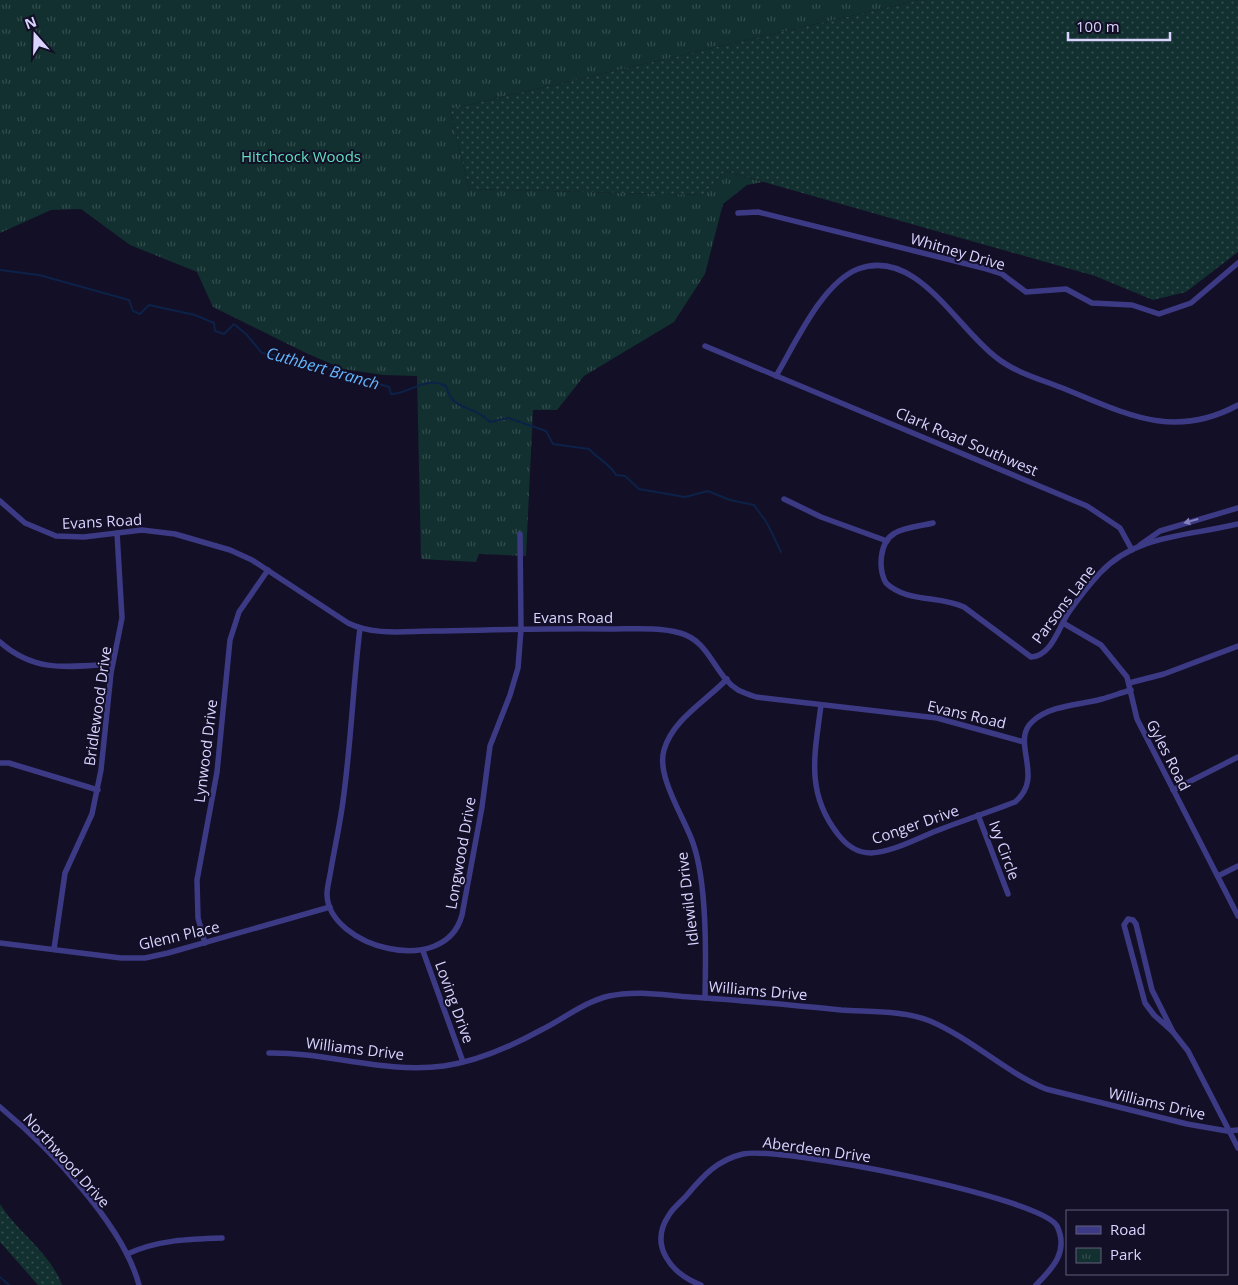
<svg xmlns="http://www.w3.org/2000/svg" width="1238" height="1285" font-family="'Open Sans',sans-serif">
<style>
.grass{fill:url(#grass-dots)}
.park{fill:url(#park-tufts)}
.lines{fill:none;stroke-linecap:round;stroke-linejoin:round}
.stream{stroke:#0c2248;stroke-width:2}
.minor{stroke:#3d3a85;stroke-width:5.5}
.oneway{fill:#837fbc}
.labels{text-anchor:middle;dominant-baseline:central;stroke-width:4;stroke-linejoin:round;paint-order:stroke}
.park-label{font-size:15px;fill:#5fe0c0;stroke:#130f26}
.street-label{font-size:15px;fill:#d9d4ff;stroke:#130f26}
.water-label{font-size:16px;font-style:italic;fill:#62b6ff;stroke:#130f26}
</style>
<defs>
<pattern id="grass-dots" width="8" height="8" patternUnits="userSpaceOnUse" patternTransform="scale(1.25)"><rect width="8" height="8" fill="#12302f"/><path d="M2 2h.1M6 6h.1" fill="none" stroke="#344d4e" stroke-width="1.8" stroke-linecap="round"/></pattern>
<pattern id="park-tufts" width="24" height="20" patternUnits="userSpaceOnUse" patternTransform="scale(1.25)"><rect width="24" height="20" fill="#12302f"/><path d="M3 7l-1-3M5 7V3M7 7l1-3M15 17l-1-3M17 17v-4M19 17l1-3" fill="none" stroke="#344d4e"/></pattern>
</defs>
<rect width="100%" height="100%" fill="#130f26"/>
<!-- grass -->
<g class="grass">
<polygon points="919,0 1238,0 1238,252 1186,292 1153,300 1095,276 725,171 703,195 469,189 450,109"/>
<path d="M0,1204C18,1233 50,1252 62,1285H38L0,1242Z"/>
</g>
<!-- park -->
<polygon class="park" points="0,0 919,0 450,109 469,189 703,195 725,171 763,182 747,185 723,204 705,274 674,322 584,376 557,410 533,410 526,556 479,554 476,562 421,559 417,376 383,375 343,369 306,353 213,307 197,272 130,245 81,209 51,210 0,233"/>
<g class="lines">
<!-- stream -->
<g class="stream">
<path d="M0,270L39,275L129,300L133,311L140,314L149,305L195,315L214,323L215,331L224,334L234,324L246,334L262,353L297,359L389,387L391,394C410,394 424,375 446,386C453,413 472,403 490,422L508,418L546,431L553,444L589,449C598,459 609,463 616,475L625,476L639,489L685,497L708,491L730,500L754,505L767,523L781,552"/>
<polyline points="0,1277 9,1285"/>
</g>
<!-- minor -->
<g class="minor">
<polyline points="738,213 758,212 983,268 1002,274 1026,292 1066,289 1092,303 1132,305 1159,314 1191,303 1238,263"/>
<polyline points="705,346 1087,506 1120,528 1132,550"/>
<path d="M776,376C795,344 822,283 858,269C917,247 957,329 997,358C1016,373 1043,380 1065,389C1126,414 1174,440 1238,405"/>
<polyline points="784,499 821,517 887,541"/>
<path d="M0,501L25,523L56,536L84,537L142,530L175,534L230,550L252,560L348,623C374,636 406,631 434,631C493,630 552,628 612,629C633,629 659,627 680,633C710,641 714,675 738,690C744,693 750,695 756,697L937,718L1024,742"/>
<path d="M933,523C922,526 905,527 895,533C879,542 878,569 886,583C907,603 939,595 964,607L1031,657C1052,656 1059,626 1069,612C1078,599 1089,585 1100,573C1136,534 1190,536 1238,524"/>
<polyline points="1140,545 1160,531 1238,508"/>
<polyline points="1063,623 1101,645 1127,677 1137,719 1238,916"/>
<path d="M360,628C353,686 351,744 343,801C340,824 335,846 331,869C330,877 327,886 327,895C329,947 445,979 462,915L482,807L490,746L510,695L518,668L521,629L520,534"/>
<path d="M0,642C35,673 69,667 112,664"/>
<polyline points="1129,683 1164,674 1238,646"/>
<path d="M821,705C815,753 805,791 837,833C845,844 855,853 871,853C892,852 916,839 936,831C962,821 989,812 1015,802C1046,777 1009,741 1033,721C1051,705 1080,705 1102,699C1112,696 1121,693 1131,690"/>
<polyline points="0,763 9,763 98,790"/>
<polyline points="1173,790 1238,757"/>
<polyline points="978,815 1008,894"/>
<polyline points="1218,876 1238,866"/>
<polygon points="1128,919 1133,920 1136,924 1152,990 1173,1032 1154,1015 1145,1003 1124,925"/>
<polyline points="0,943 121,958 145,958 168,953 330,907"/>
<polyline points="205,943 198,918 197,880 217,772 230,640 239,612 268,570"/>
<polyline points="54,949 65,873 92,814 101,770 111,673 122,618 117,533"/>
<polyline points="423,951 463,1062"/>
<path d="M705,998C706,954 707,883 693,843C684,817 656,776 664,750C673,719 706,701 727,679"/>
<polyline points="1173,1032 1188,1051 1238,1148"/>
<path d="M269,1053C327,1052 384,1074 444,1066C479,1061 512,1046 543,1029C565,1018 584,1002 609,996C636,990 663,995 690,997C740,1000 791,1005 841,1010C869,1012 903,1010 930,1021C972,1039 1005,1072 1046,1089L1187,1124L1227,1131L1238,1130"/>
<path d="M0,1107C48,1147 123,1224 139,1285"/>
<path d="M127,1254C158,1240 188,1239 222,1238"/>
<path d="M701,1285C672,1274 648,1246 669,1215C673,1208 681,1202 687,1195C703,1176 717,1160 743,1154C780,1146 1041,1197 1057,1226C1069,1251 1053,1268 1036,1285"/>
</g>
</g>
<!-- one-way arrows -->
<defs><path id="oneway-solid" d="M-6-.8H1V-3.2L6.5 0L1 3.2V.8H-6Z" transform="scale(1.25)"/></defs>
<use class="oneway" href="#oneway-solid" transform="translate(1191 521) rotate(164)"/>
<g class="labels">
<!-- park labels -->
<g class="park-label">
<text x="301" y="156">Hitchcock Woods</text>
</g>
<!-- street labels -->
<g class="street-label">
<text transform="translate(958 251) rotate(16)">Whitney Drive</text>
<text transform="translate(967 441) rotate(23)">Clark Road Southwest</text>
<text transform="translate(102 521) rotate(-3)">Evans Road</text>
<text transform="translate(1063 604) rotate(-53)">Parsons Lane</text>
<text x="573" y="617">Evans Road</text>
<text transform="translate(97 706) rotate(-82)">Bridlewood Drive</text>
<text transform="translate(967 714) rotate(13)">Evans Road</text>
<text transform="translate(205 751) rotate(-83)">Lynwood Drive</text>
<text transform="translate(1169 755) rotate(63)">Gyles Road</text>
<text transform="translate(915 824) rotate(-19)">Conger Drive</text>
<text transform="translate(1005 850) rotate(70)">Ivy Circle</text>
<text transform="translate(460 853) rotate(-80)">Longwood Drive</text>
<text transform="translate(687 899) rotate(-97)">Idlewild Drive</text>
<text transform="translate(179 935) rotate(-13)">Glenn Place</text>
<text transform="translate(758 990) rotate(5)">Williams Drive</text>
<text transform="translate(455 1002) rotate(70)">Loving Drive</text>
<text transform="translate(355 1048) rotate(7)">Williams Drive</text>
<text transform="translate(1157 1103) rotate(13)">Williams Drive</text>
<text transform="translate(817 1149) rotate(8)">Aberdeen Drive</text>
<text transform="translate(67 1160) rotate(48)">Northwood Drive</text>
</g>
<!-- water labels -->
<g class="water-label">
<text transform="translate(323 368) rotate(16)">Cuthbert Branch</text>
</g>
</g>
<!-- legend -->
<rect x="1066" y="1210" width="162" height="65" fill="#130f26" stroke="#625e7d"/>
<rect x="1076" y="1226" width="25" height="8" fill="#3d3a85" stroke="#625e7d"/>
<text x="1110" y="1235" font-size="15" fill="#d9d4ff">Road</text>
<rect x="1076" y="1248" width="25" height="15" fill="url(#park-tufts)" stroke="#625e7d"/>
<text x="1110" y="1260" font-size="15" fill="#d9d4ff">Park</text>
<!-- north arrow -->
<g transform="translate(35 35) rotate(340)" stroke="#130f26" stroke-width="4" paint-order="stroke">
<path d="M0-4L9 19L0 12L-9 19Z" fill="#d9d4ff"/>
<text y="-8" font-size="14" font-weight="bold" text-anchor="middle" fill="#d9d4ff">N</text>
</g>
<!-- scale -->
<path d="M1068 32v8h102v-8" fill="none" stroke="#d9d4ff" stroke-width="2.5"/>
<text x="1076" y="32" font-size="15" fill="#d9d4ff" stroke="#130f26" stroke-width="4" paint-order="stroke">100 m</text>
</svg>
